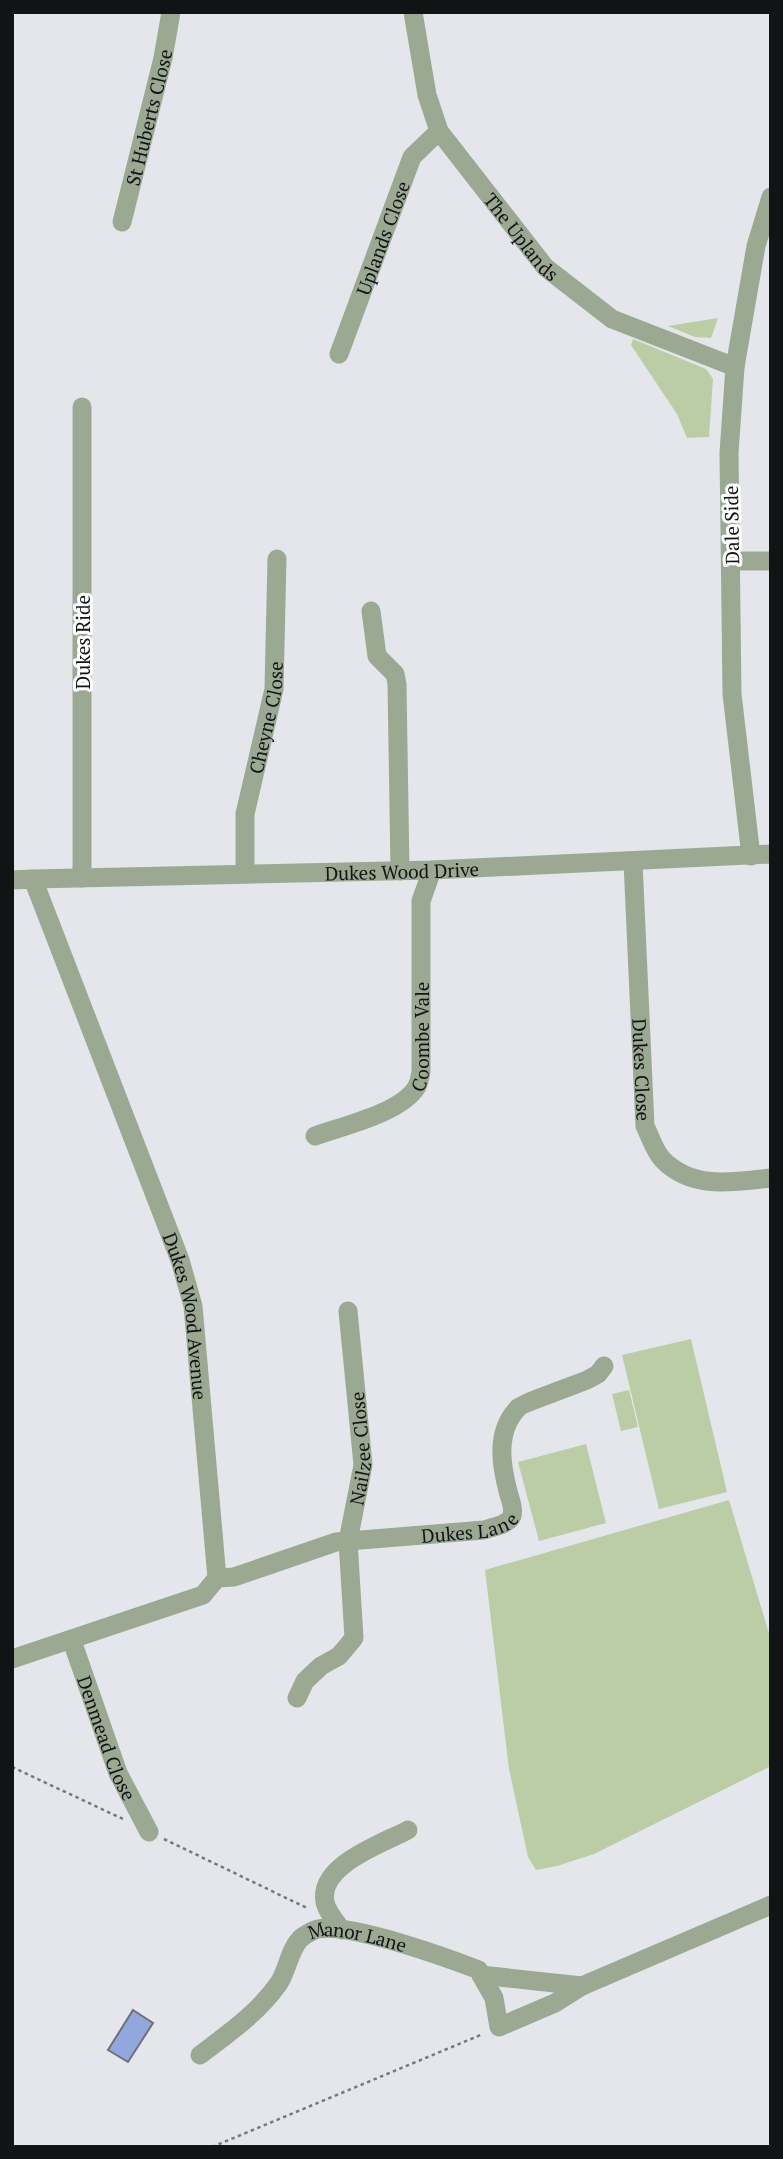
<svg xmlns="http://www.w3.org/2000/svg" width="783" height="2159" font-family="'PT Serif',serif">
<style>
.green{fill:#bbcda4}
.building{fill:#91a7dd;stroke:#6f7176;stroke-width:2}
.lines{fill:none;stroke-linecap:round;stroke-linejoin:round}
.path{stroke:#77787c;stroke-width:2.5;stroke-dasharray:3.5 3.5;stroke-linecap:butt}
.minor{stroke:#9ba992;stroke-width:19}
.labels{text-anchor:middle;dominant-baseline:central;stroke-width:6;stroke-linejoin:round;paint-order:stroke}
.street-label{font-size:19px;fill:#121315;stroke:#fff}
</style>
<rect width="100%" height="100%" fill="#e4e6ec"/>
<!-- green -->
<g class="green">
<polygon points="718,318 711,338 695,337 668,326"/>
<polygon points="633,339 706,369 713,379 709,437 687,438 677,414 631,345"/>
<polygon points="691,1339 727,1492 659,1509 622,1355"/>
<polygon points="629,1390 638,1427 621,1431 612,1394"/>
<polygon points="586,1444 606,1523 539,1541 518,1462"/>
<polygon points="729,1500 771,1640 771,1766 594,1854 557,1866 536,1870 528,1857 509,1769 485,1570"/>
</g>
<!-- building -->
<polygon class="building" points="133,2010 153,2023 128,2062 108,2050"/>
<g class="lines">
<!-- path -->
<g class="path">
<polyline points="12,1767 123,1819"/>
<polyline points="164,1839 309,1909"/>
<polyline points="212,2147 483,2034"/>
</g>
<!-- minor -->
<g class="minor">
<path id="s1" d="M413,12L427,95L439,131L545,267L612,319L735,367"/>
<path id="s2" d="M122,222L163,58L171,12"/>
<path id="s3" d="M339,354L412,157L439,131"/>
<polyline points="732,561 771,561"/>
<polyline points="371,611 377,656 395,674 397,684 400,871"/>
<polyline points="751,856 732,694 729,453 735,367 756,246 771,197"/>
<path id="s4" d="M633,862L645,1126C650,1136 655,1152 663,1160C693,1190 732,1182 771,1178"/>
<path id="s5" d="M245,874V814L274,689L277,559"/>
<polyline points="82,878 82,407"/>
<path id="s6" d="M33,879L432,870L771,854"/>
<path id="s7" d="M12,880L33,879L180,1260L193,1306L217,1578L203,1595L12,1659"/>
<path id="s8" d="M315,1136C343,1126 400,1113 416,1088C419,1084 420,1077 421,1072V901L432,870"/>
<path id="s9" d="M217,1578L234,1577L336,1542L484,1530C493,1527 508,1525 512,1516C514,1509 511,1501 509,1495C501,1466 495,1432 518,1408C521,1404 577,1384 587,1380L598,1374L604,1366"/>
<path id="s10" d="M72,1641L118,1773L149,1832"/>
<path id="s11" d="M297,1698L305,1681L321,1666L339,1656L354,1638L348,1541L363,1465L348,1311"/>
<path d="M342,1930C336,1922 327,1912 325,1902C318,1865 382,1844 408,1830"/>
<polyline points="481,1975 494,1998 499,2027 555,2003 582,1986 771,1905"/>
<path id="s12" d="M200,2055C229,2033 258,2013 279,1983C288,1969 289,1951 300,1939C303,1936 313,1930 318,1929C351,1923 445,1957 479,1970L481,1975L582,1986"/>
</g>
</g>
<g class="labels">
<!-- street labels -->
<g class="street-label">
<text stroke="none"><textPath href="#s2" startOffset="108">St Huberts Close</textPath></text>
<text stroke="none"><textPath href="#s1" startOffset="256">The Uplands</textPath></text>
<text stroke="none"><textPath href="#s3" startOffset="124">Uplands Close</textPath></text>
<text transform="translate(731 525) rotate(-91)">Dale Side</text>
<text transform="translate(82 642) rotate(-90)">Dukes Ride</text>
<text stroke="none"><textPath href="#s5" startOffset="159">Cheyne Close</textPath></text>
<text stroke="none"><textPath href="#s6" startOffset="369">Dukes Wood Drive</textPath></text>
<text stroke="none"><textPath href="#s8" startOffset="166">Coombe Vale</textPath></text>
<text stroke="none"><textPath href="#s4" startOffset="208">Dukes Close</textPath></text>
<text stroke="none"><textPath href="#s7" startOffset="486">Dukes Wood Avenue</textPath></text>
<text stroke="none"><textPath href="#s11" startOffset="276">Nailzee Close</textPath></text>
<text stroke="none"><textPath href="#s9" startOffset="259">Dukes Lane</textPath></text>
<text stroke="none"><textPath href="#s10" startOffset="103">Denmead Close</textPath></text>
<text stroke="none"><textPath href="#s12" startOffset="217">Manor Lane</textPath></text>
</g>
</g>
<!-- border -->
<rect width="783" height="2159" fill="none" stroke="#121315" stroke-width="28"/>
</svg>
